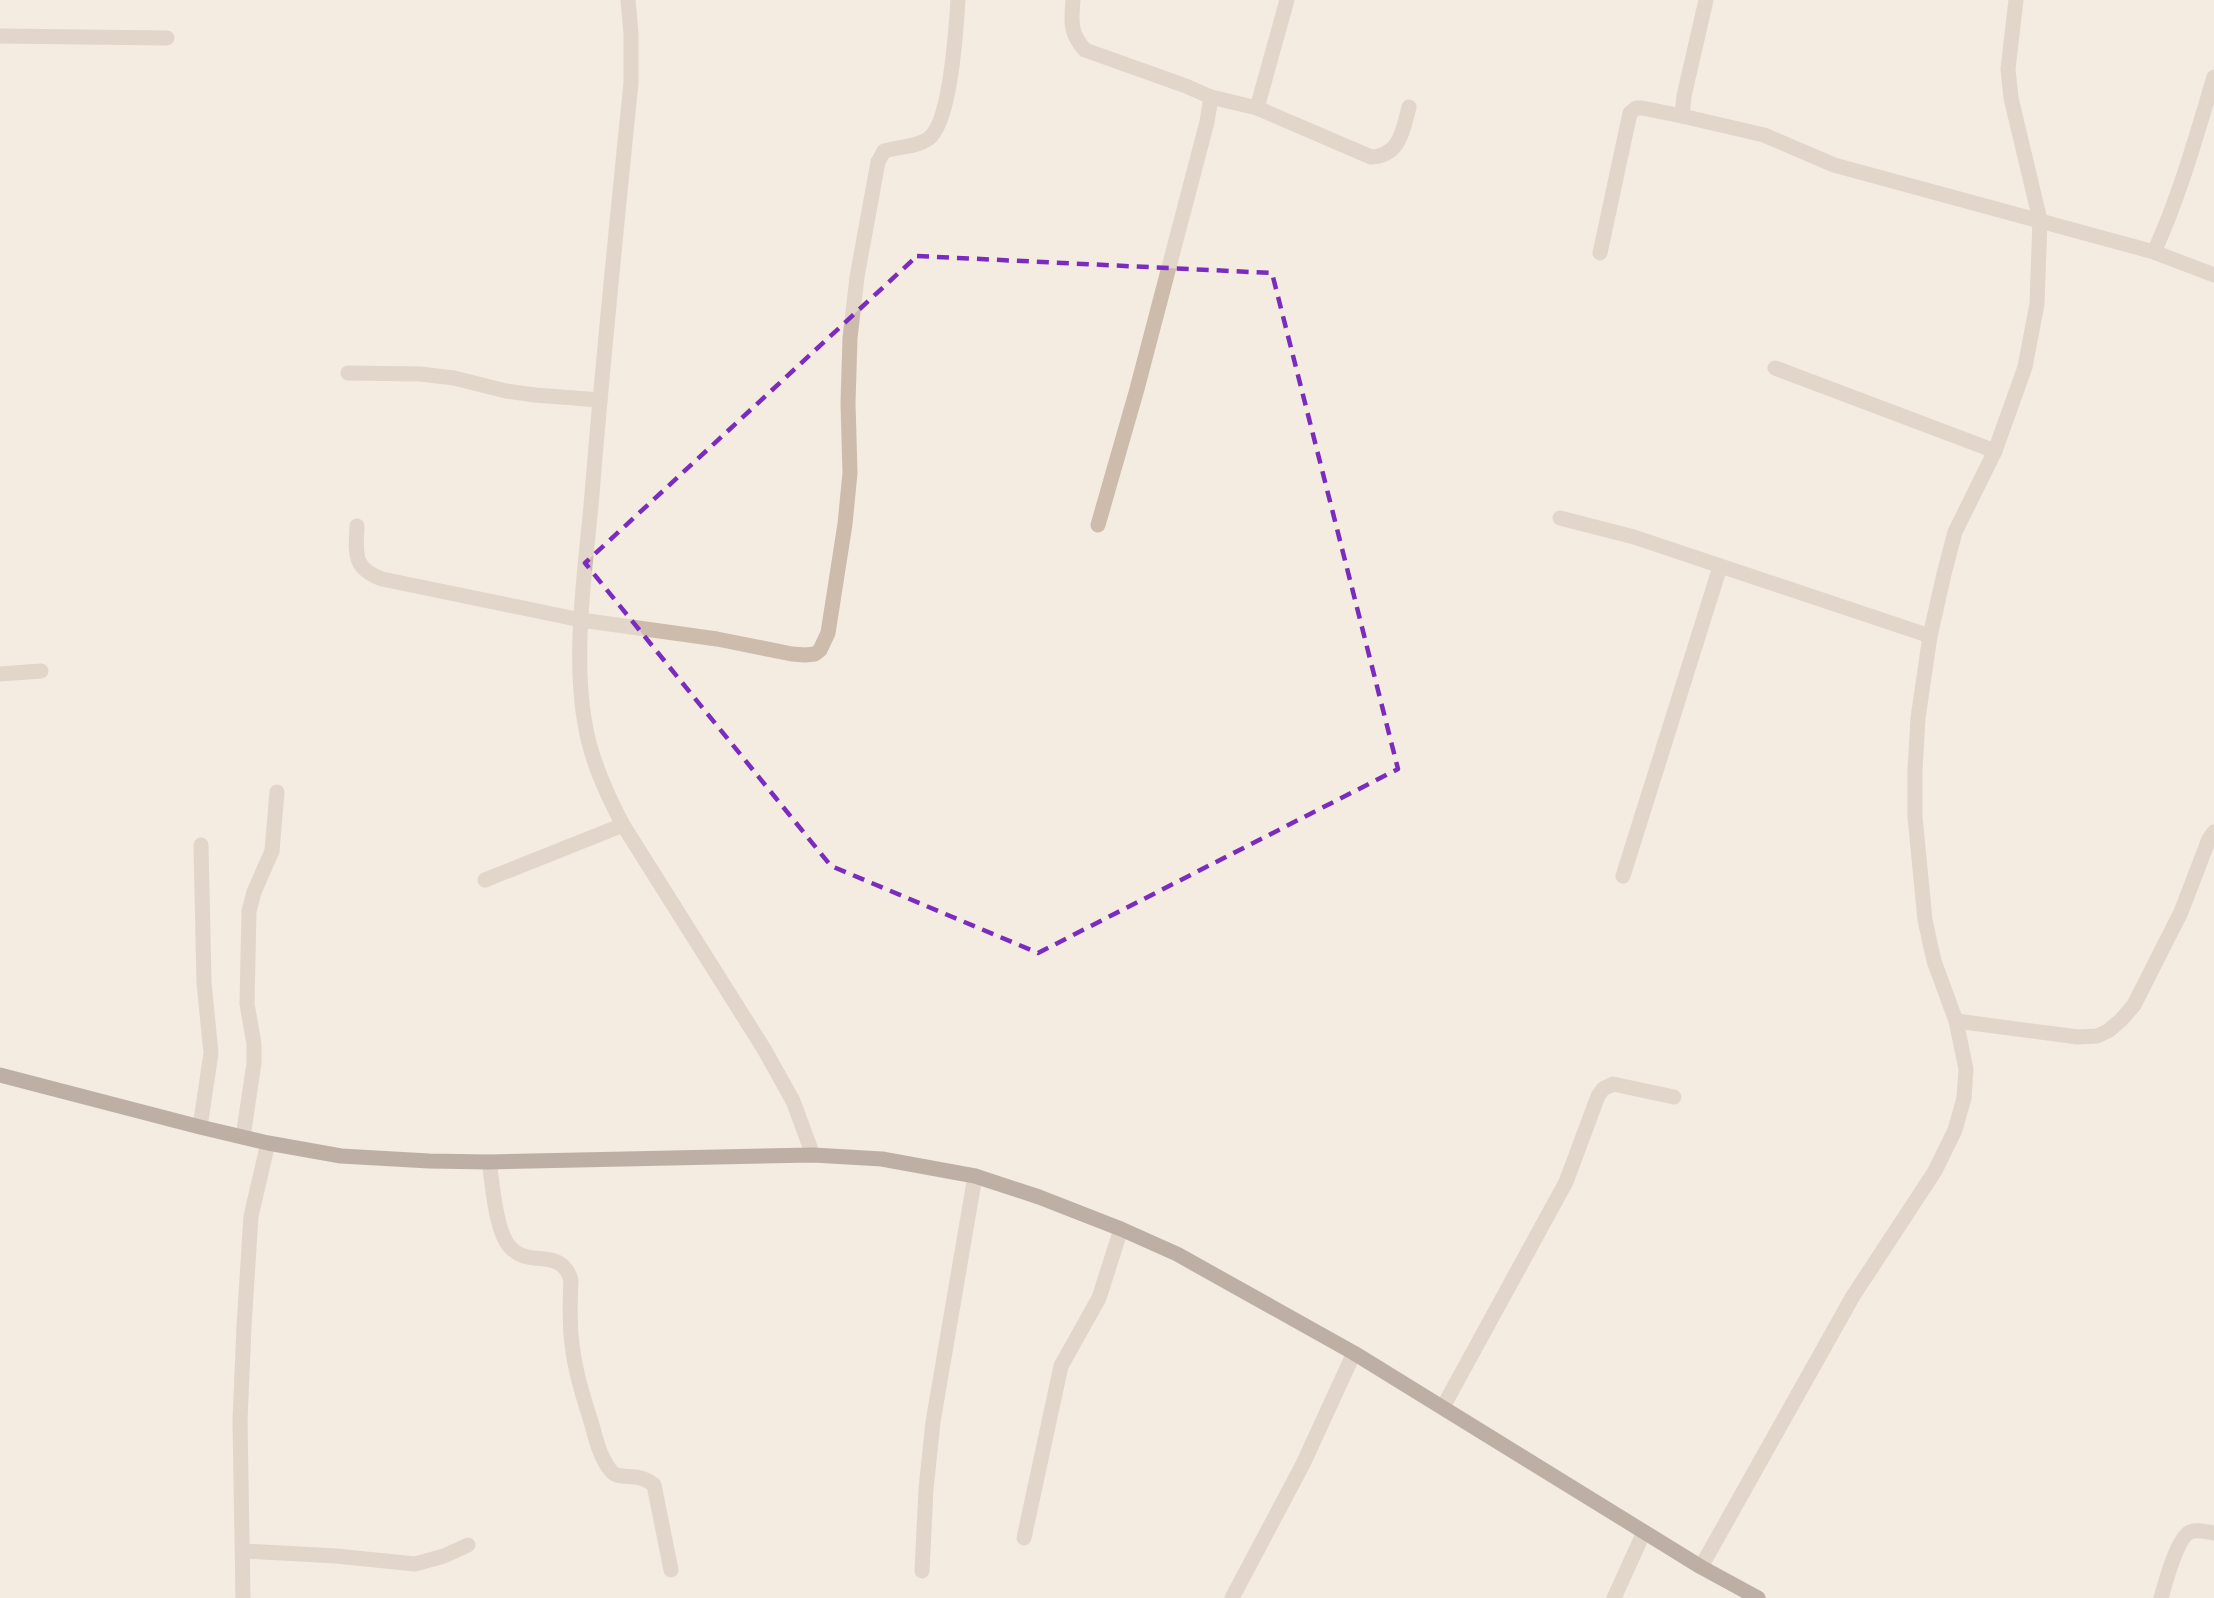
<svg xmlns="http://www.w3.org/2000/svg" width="2214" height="1598" font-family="Roboto,sans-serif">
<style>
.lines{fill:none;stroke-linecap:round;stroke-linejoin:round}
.minor{stroke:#cdbbac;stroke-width:15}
.major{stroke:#7d675c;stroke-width:15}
.marked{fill:none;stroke:#7b2cbf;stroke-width:4.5;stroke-dasharray:12 8;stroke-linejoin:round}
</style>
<rect width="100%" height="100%" fill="#f4ebe1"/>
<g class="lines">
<!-- minor -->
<g class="minor">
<path d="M628,0L631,34V83C617,220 603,357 592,494C586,565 572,653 585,724C591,760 606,793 623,825L764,1049L793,1101L813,1155"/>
<path d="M1073,0C1071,21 1070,34 1085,50L1186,86L1211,97L1207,122L1137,389L1098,525"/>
<polyline points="1706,0 1684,96 1682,116 1764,135 1834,165 2154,252 2214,275"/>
<polyline points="0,36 167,38"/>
<polyline points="1211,97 1257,108 1287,0"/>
<path d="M1257,108L1371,157C1400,156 1403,130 1409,107"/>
<path d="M2154,252C2180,195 2196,137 2214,77"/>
<polyline points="1600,253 1630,113 1636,108 1642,108 1682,116"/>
<polyline points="1775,368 1995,451"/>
<polyline points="348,373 420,374 454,378 506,391 535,395 600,400"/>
<polyline points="1560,518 1634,537 1930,636"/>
<path d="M357,526C356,553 352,568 382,579L581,620L717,639L792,654L805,655L815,654L820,650L828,633L845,524L850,473L848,403L850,338L857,277L878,162L884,151C899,146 914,148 928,139C951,123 956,28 958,0"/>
<polyline points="0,674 41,671"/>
<polyline points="1623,876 1720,567"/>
<polyline points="485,880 623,825"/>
<polyline points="1956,1021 2078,1037 2097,1036 2108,1031 2121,1020 2134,1005 2181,912 2209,839 2214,832"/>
<polyline points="200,1127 211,1053 204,983 201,845"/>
<polyline points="243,1137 254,1063 254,1044 247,1004 249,911 254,892 272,851 277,792"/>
<path d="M489,1162C493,1185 495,1230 510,1247C529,1269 561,1246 571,1280C570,1301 569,1323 572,1344C575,1372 584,1399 592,1425C596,1440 601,1460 612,1472C621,1481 638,1471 654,1485L671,1570"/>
<polyline points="1443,1407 1566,1182 1598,1096 1603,1089 1613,1084 1674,1097"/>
<polyline points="1024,1538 1061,1366 1099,1298 1121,1229"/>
<polyline points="243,1551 336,1556 415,1564 444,1556 468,1545"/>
<polyline points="1701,1567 1853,1296 1935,1171 1955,1130 1964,1098 1966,1069 1956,1021 1934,961 1925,920 1915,817 1915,770 1918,718 1930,636 1944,574 1955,532 1995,451 2025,367 2037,304 2040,220 2011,98 2008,69 2016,0"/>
<polyline points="922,1571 926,1489 933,1422 975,1176"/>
<polyline points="243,1598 240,1420 244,1326 251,1216 268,1143"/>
<polyline points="1232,1598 1303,1464 1354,1353"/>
<polyline points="1614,1598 1644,1532"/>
<path d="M2161,1598C2165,1584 2177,1538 2190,1532C2196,1529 2207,1532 2214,1533"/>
</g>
<!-- major -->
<polyline class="major" points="0,1075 200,1127 268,1143 341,1156 429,1161 489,1162 813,1155 882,1159 975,1176 1039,1197 1121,1229 1177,1254 1354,1353 1701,1567 1758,1598"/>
</g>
<!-- marked area -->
<path d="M0 0H2214V1598H0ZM917,256L1272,273L1398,769L1038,953L831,866L585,563Z" fill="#f4ebe1" fill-opacity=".55" fill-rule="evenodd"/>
<path class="marked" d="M917,256L1272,273L1398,769L1038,953L831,866L585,563Z"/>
</svg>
